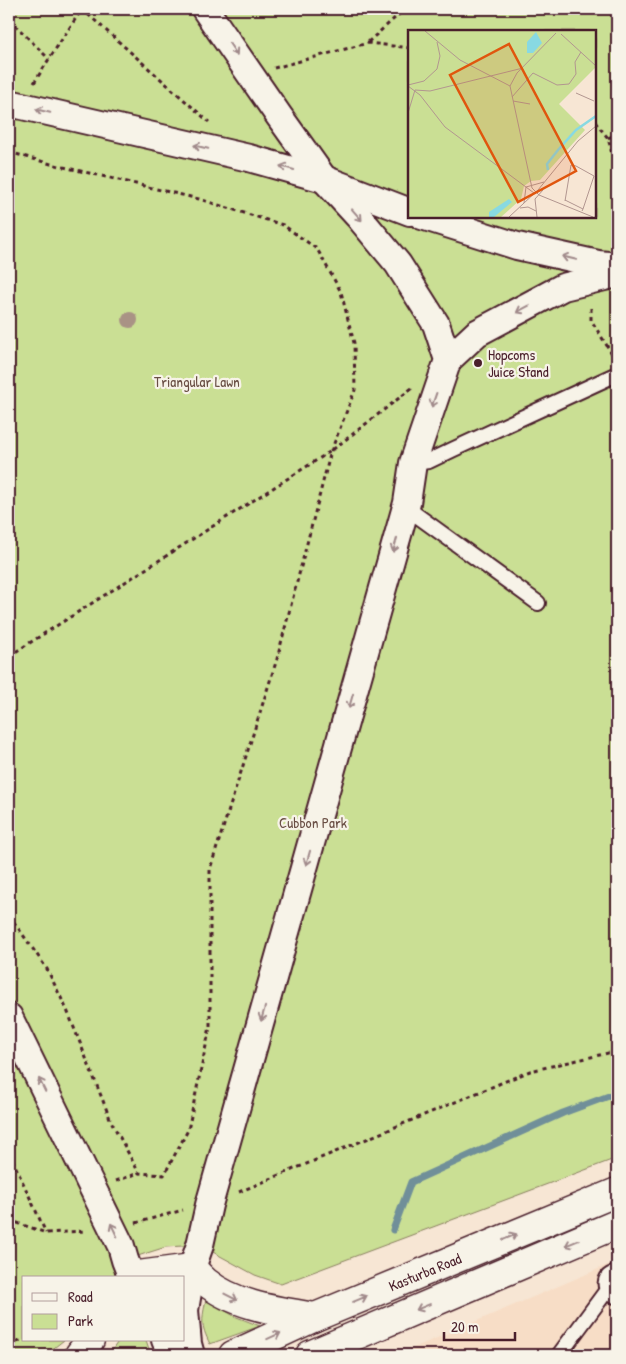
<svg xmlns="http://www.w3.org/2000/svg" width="626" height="1364" font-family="'Patrick Hand',sans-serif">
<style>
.built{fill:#f7ddc6}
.green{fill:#cadf94;stroke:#8a7f60;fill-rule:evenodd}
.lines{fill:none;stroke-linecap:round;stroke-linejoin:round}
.stream{stroke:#6f8f99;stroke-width:7}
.service-casing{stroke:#4a1f2b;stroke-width:18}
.minor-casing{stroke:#4a1f2b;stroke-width:30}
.secondary-casing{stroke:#4a1f2b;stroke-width:31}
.path{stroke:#4a1f2b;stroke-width:3;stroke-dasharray:4 4;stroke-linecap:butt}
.service{stroke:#f7f3e8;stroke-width:14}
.minor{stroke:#f7f3e8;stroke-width:26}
.secondary{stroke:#f7f3e8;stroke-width:28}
.tree{fill:#a99385}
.oneway{stroke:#a0898a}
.poi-dot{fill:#4a1f2b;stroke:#f7f3e8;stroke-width:2}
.labels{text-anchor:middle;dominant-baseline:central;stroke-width:4.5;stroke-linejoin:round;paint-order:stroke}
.poi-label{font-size:15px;fill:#4a1f2b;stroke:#f7f3e8;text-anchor:start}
.park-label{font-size:15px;fill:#6a4f45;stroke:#f7f3e8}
.street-label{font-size:15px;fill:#4a1f2b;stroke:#f7f3e8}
.inset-river{fill:none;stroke:#88d9e2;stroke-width:2.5}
.inset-road{fill:none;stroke:#b29690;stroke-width:1}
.view{fill:#e0560e;fill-opacity:0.15;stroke:#e0560e;stroke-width:2.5}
.inset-edge{fill:none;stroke:#4a1f2b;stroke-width:2.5}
</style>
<rect width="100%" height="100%" fill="#f7e6d4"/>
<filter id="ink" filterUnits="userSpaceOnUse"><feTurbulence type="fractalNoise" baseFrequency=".02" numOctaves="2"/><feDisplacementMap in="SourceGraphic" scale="10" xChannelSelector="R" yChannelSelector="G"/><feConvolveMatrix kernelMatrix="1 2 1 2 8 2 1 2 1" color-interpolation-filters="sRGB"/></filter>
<g filter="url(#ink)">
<!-- built -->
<polygon class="built" points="617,1261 617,1355 397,1355"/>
<!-- green -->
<g class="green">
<path d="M9,9H617V1158L281,1284L255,1275L200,1245L166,1247L125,1260L113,1278H24V1340H64L45,1355H9ZM410,31H595V216H410Z"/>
<path d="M206,1299L234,1316L260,1326L210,1344C200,1324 202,1320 206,1299Z"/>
<polygon points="119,1340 146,1340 151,1355 109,1355"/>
</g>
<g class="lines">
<!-- stream -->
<polyline class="stream" points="393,1230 411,1182 563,1113 617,1093"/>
<defs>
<g id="service">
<polyline points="413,463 429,461 454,449 617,374"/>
<polyline points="407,503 415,514 538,603"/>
<path d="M607,1290C603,1280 608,1274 617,1273"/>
<polyline points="559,1355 607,1290 617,1297"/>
</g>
<g id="minor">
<polyline points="9,103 249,158 324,179 410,212"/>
<polyline points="422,216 517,246 598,264 617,266"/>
<polyline points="448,360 477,333 563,287 617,274"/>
<polyline points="9,1017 121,1246 125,1260 132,1278"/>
<polyline points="165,1340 172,1355"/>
<polyline points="191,1355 188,1344 185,1310 192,1268 200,1245 209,1205 407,503 413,463 448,360 436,324 398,264 358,216 324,179 279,116 205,9"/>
</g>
<g id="secondary">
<path d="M130,1278L131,1276L192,1268C197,1273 201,1278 206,1282C235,1306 279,1311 315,1317"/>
<polyline points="79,1355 90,1340"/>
<path id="s1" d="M233,1355L315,1317L617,1192"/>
<polyline points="310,1355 617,1224"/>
</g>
</defs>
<!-- service casing -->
<use href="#service" class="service-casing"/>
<!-- minor casing -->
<use href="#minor" class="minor-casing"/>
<!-- secondary casing -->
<use href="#secondary" class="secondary-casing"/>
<!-- path -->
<g class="path">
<polyline points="9,19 49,59"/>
<polyline points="368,42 405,9"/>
<polyline points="274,68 368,43 410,48"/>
<polyline points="34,83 49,59 82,9 209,122"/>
<polyline points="595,122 608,138 617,172"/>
<polyline points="608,138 617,134"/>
<polyline points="9,152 51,164 199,199 283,225 317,249 341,292 354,343 355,390 331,451 277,659 210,869 210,1027 188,1130 164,1175 139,1173 111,1121 67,1010 47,969 9,915"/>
<polyline points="591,308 591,320 614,357"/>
<polyline points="9,656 331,451 412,388"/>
<polyline points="9,1152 46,1233"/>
<polyline points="116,1181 139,1173"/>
<polyline points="239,1192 530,1071 617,1051"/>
<polyline points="9,1220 46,1233 86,1231"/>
<polyline points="136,1223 183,1210"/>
<polyline points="9,1344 24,1340"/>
</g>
<!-- service -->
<use href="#service" class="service"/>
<!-- minor -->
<use href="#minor" class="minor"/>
<!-- secondary -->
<use href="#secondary" class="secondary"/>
</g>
<!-- trees -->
<circle class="tree" cx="130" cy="320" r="8"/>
<!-- one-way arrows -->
<defs><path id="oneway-shaft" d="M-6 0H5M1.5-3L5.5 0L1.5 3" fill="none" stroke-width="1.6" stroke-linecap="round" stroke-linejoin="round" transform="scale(1.25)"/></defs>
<g class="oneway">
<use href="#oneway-shaft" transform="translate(233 49) rotate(56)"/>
<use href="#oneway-shaft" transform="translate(43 111) rotate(-167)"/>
<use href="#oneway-shaft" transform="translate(201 147) rotate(-167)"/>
<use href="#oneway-shaft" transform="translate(287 168) rotate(-164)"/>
<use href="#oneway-shaft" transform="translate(357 215) rotate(49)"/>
<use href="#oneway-shaft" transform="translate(569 258) rotate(-167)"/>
<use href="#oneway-shaft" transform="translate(523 309) rotate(152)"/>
<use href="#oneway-shaft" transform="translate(434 400) rotate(109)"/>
<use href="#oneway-shaft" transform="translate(395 545) rotate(106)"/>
<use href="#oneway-shaft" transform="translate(351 701) rotate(106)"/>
<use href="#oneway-shaft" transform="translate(308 858) rotate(106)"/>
<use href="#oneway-shaft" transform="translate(263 1014) rotate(106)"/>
<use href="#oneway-shaft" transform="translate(42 1085) rotate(-116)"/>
<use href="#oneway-shaft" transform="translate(114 1230) rotate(-116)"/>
<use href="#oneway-shaft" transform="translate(510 1237) rotate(-23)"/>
<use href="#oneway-shaft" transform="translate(572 1243) rotate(157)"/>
<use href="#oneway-shaft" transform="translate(231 1297) rotate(27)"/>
<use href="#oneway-shaft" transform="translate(360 1299) rotate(-23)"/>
<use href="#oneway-shaft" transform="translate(423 1307) rotate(157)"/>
<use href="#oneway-shaft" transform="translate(274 1336) rotate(-25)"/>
</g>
</g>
<!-- markers -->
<circle class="poi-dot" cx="478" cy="363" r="5"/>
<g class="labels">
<!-- poi labels -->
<g class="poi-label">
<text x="488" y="354">Hopcoms<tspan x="488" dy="17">Juice Stand</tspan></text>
</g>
<!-- park labels -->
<g class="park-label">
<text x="197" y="381">Triangular Lawn</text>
<text x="313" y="822">Cubbon Park</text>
</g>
<!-- street labels -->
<g class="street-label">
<text stroke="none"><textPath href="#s1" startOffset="209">Kasturba Road</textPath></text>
</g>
</g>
<!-- overview -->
<g transform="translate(408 30)">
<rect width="188" height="188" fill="#f7e6d4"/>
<path d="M0,1H187V38L151,74L177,100L132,150L123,151L116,156L113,169L93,187H0Z" fill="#cadf94"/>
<path d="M128,2L134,13L125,23H119V12ZM101,169L104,172L86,187H81V182Z" fill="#88d9e2"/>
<path class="inset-river" d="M140,140L139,134L150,120L168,100L188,86"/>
<path class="inset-road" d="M17,1L52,30L102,56L124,158L131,165L185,187M153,4L188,36M0,55L16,51L29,39L32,26L29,12M0,56L12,65L37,97L126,163M102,56L109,43L148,3M168,63L186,71M104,67L125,43L149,55L161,54L168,44L167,32L173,22M105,71L122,74M0,83L7,60L22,61L115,38M157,170L175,179L174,181M157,171L163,135L168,136L186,146L175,179M116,173L118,157L136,152M112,178L120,177L128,181M101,187L130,160L170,111L188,96M129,187L127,169L135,160"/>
<path class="view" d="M101,14L168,141L110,172L42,45Z"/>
<rect width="188" height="188" class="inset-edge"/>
</g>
<!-- margin -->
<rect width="626" height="1364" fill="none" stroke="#f7f3e8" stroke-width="30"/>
<rect x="15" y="15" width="596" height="1334" fill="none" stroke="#4a1f2b" stroke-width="2" filter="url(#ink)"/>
<!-- legend -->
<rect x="22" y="1276" width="162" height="65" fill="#f7f3e8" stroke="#b29e9c"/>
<rect x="32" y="1293" width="25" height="8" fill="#f7f3e8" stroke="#b29e9c"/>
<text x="68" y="1302" font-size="15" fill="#4a1f2b">Road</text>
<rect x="32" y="1314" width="25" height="15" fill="#cadf94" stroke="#b29e9c"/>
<text x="68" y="1326" font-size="15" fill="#4a1f2b">Park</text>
<!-- scale -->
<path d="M444 1332v8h71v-8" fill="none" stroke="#4a1f2b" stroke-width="2.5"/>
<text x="451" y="1332" font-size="15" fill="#4a1f2b" stroke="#f7f3e8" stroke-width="4" paint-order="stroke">20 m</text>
</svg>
